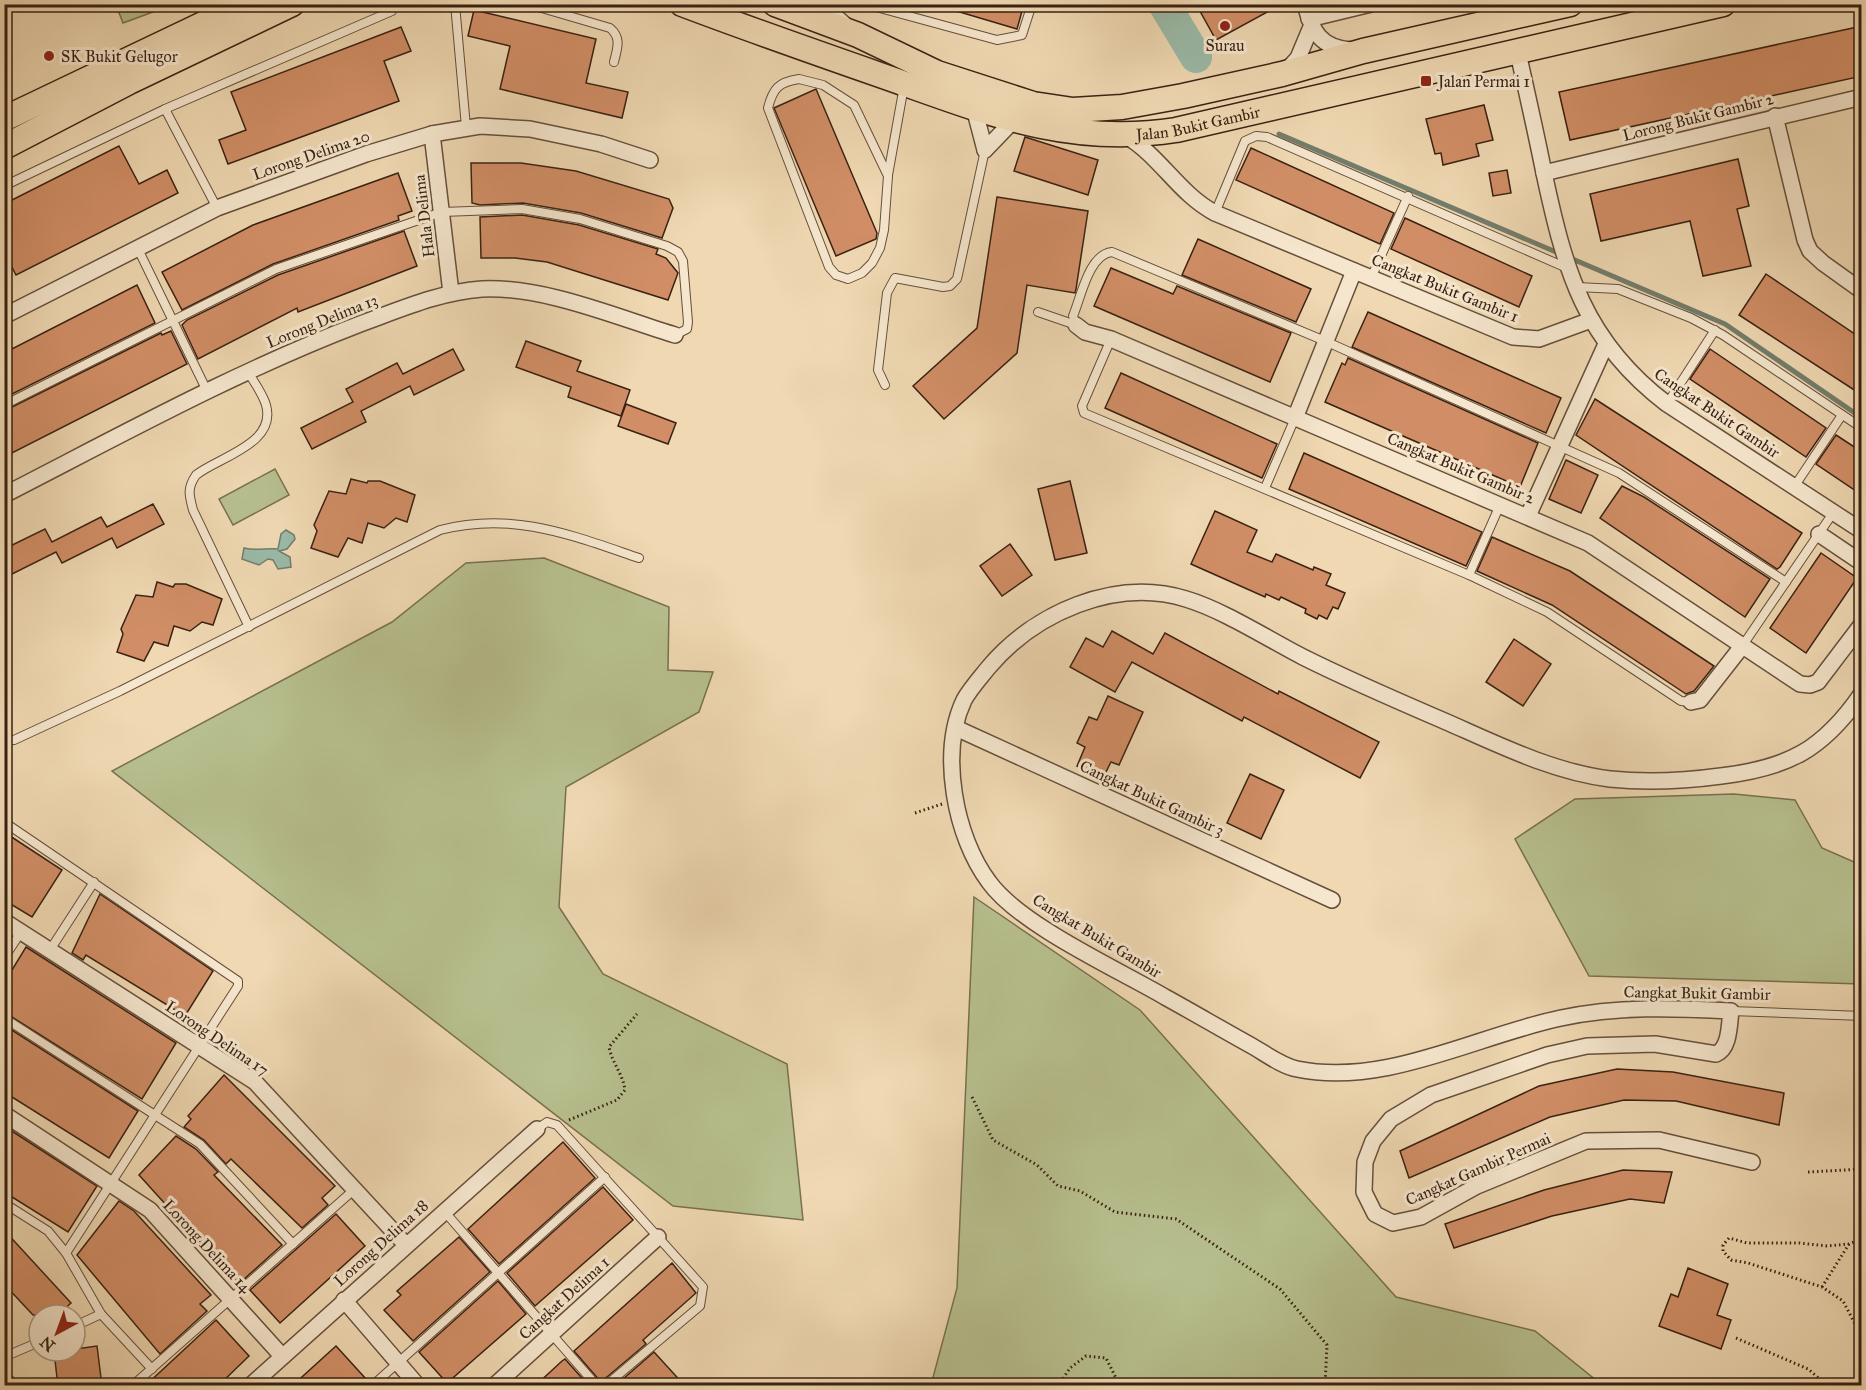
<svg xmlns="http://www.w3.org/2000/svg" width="1866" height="1390" font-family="'IM FELL Great Primer',serif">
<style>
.green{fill:#b7bf8e;stroke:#787050;stroke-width:1.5}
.water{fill:#9abaa8;stroke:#737d6c;stroke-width:1.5}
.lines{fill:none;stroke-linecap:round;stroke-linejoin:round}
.stream{stroke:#737d6c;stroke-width:5}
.river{stroke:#9abaa8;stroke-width:32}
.building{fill:#d18e66;stroke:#392113;stroke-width:1.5}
.lane-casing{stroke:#664f3b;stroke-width:10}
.street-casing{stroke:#664f3b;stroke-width:18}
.secondary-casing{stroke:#392113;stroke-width:24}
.primary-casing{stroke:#392113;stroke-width:27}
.path{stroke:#392113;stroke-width:3;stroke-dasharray:1.5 3;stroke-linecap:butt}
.lane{stroke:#f5e6cd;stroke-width:8}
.street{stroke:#f5e6cd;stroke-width:15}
.secondary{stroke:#f5e6cd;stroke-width:21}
.primary{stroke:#efd8b2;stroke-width:24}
.poi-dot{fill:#8f2418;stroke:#f5e6cd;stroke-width:2}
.labels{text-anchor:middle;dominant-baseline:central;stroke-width:6;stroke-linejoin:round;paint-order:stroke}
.poi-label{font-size:16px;fill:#392113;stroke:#f5e6cd;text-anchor:start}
.street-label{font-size:16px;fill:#392113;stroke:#f5e6cd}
</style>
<rect width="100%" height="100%" fill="#efd8b2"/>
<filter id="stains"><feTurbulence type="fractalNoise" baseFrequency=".00333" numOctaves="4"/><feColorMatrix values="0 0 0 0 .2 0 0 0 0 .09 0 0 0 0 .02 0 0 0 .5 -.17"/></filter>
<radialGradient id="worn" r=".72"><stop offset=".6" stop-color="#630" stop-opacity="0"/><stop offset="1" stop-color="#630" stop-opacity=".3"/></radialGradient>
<!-- green -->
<g class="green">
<polygon points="116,5 172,5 123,23"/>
<polygon points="275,469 289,495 233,525 219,499"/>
<polygon points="544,558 669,607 668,670 713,672 699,712 566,787 559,907 603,974 787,1064 803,1220 673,1206 112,771 392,622 466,563"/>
<polygon points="1734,794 1795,800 1822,848 1861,865 1861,984 1589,976 1515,839 1575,799"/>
<polygon points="974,897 1140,1010 1396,1297 1535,1331 1602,1385 931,1385 957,1288"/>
</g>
<!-- water -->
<path class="water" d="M286,530L294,535L295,539L287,549L279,551L290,557L291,567L278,569L273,560L268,559L259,565L242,559L244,548C257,551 266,548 278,549L281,534Z"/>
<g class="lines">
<!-- stream -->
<polyline class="stream" points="1279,134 1725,324 1862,418"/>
<!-- river -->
<polyline class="river" points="1164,4 1196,57"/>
</g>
<!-- building -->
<g class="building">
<polygon points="946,4 1024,4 1017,29 946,8"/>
<polygon points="1196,4 1282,4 1216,40"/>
<polygon points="474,10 596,39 586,83 628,92 622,118 500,89 510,46 468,36"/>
<polygon points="1862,26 1862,76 1570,140 1559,92"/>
<polygon points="401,27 411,51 384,61 399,101 228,164 219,140 246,130 231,92"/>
<polygon points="816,89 877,233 876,239 836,256 774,108"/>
<polygon points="1484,105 1493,140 1476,144 1479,156 1443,165 1441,153 1435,154 1426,119"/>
<polygon points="1025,137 1098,160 1088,195 1014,171"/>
<polygon points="119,146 139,184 167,170 178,193 16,275 4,252 4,204"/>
<polygon points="1251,148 1394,213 1380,244 1236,180"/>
<polygon points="1738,159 1749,206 1737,209 1751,266 1703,276 1690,221 1601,241 1590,194"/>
<polygon points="471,163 521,163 576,171 669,199 673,208 662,238 581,213 523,203 480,205 472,203"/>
<polygon points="1507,170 1511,193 1493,196 1489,173"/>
<polygon points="398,173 412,211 398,216 399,220 273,264 182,310 162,272 253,225"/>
<polygon points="997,197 1088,211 1076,289 1075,293 1027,285 1017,353 944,419 913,386 977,328"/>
<polygon points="522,215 579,225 658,249 656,254 666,258 678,273 668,300 547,262 515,258 481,258 480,217"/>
<polygon points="1405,218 1532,276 1519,307 1391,249"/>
<polygon points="404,231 417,266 298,312 297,308 198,359 182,325 187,320 278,275"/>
<polygon points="1198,239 1311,289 1296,322 1182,275"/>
<polygon points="1111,268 1173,294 1177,286 1291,333 1270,382 1094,306"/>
<polygon points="1766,274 1862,339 1862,395 1739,315"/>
<polygon points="137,285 155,323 4,398 4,353"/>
<polygon points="1368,312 1561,398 1546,433 1352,347"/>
<polygon points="171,331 187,364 4,457 4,411 161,333 162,335"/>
<polygon points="526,341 581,361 577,371 630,390 621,416 568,397 571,387 516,367"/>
<polygon points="453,349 464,370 414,395 410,386 361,411 366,422 312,449 301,428 353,402 346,389 397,363 403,374"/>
<polygon points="1710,349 1826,428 1806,457 1690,379"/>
<polygon points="1348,358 1538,443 1520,487 1325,402 1342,363 1345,365"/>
<polygon points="1121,373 1277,444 1262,478 1105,408"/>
<polygon points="1595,399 1802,533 1780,567 1777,569 1576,435"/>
<polygon points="626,404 676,423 668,444 618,426"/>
<polygon points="1836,435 1862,452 1862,495 1816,464"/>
<polygon points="1304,453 1482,532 1466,566 1289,489"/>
<polygon points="1566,460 1598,475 1581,513 1549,499"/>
<polygon points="351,479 367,483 368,481 380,481 415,495 407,522 396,518 384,528 368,523 362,543 348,538 338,557 311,548 317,531 314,525 329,491 346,494"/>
<polygon points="1070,481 1087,553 1055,560 1038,489"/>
<polygon points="1622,486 1644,497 1770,579 1745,617 1600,518"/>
<polygon points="153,504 164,524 117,548 112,538 62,563 56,552 4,578 4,549 45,529 52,542 101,517 107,527"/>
<polygon points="1215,511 1257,530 1247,552 1272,562 1276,554 1313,570 1314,567 1331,574 1326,585 1345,593 1338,609 1333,607 1327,619 1319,615 1317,619 1305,613 1306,609 1281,597 1279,600 1266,594 1265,597 1191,564"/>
<polygon points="1492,537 1570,571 1714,666 1694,691 1686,694 1552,605 1477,571"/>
<polygon points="1010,544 1032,575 1002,596 980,566"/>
<polygon points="1821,553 1857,578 1806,653 1770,628"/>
<polygon points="157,582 173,587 175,584 186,584 222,599 213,625 202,622 190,631 174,626 168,646 154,642 144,661 117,652 123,634 121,629 136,595 153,597"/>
<polygon points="1112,631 1153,654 1165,633 1278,694 1279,691 1379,742 1360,778 1244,717 1242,721 1132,662 1115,692 1070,667 1086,638 1103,647"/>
<polygon points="1514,639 1551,664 1523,706 1486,682"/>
<polygon points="1108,696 1143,712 1119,765 1111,762 1103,778 1077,766 1085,747 1077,743 1089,717 1097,720"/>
<polygon points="1250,774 1284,790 1261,839 1227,823"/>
<polygon points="4,832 62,870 32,917 4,900"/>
<polygon points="100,894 213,971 185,1016 86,955 83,960 72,953"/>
<polygon points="26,947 176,1043 142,1099 4,1012 4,983"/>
<polygon points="4,1025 138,1111 109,1158 4,1092"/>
<polygon points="1617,1069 1673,1072 1784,1093 1779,1125 1676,1101 1624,1100 1550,1117 1409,1178 1400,1151 1539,1086"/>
<polygon points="224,1075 335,1186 322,1198 328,1205 302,1228 231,1159 226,1164 204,1140 184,1127 191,1119 188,1116"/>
<polygon points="4,1126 97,1186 68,1232 4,1192"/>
<polygon points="176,1136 196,1149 218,1172 214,1175 282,1245 242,1281 239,1278 235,1281 139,1175"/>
<polygon points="563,1142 595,1178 499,1264 468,1229"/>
<polygon points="1623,1170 1672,1172 1664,1203 1630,1199 1552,1216 1454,1248 1445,1224 1544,1190"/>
<polygon points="603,1187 633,1220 535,1306 507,1273"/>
<polygon points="119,1201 134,1211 211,1295 200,1304 207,1311 160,1354 77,1255"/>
<polygon points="336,1214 365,1246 280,1323 250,1290"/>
<polygon points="4,1230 71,1303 58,1315 33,1315 4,1284"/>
<polygon points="459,1237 490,1272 413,1341 384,1310 401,1295 397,1291"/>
<polygon points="672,1263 696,1293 643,1340 646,1344 601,1382 574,1351"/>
<polygon points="1688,1268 1728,1284 1717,1315 1731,1320 1721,1349 1659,1326 1671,1294 1678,1297"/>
<polygon points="498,1281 526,1314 447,1383 419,1352"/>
<polygon points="216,1320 249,1356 218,1386 145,1386"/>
<polygon points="97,1346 102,1386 58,1386 54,1352"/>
<polygon points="336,1346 366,1379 358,1386 292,1386"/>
<polygon points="654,1352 685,1386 615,1386"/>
<polygon points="565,1359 589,1386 535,1386 562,1361"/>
</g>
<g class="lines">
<defs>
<g id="lane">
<polyline points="455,4 466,127"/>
<path d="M528,4L610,28C622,38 617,49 614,62"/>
<polyline points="865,4 997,40 1022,35 1032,4"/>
<path d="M799,79L823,85L854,105L888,176L884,230L880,248L872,263L862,273L848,279L836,275L829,267L768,108C773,88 779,82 799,79Z"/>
<polyline points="165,109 392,11"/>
<polyline points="888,175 904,86"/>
<polyline points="4,186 165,109 217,208"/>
<polyline points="1215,213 1245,141 1256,136 1267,137 1567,268"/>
<polyline points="138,249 207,391"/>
<polyline points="1371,278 1408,196"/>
<polyline points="1577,287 1618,289 1691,318 1723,335 1862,428"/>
<polyline points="1038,312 1076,325"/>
<path d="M1076,325L1073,316C1081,297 1089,254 1112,252L1325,341L1619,473L1786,582"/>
<polyline points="1111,339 1082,406 1084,413 1469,575 1547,612 1681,701 1691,702"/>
<path d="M248,372C254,382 263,394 266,405C277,444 219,457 196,475C187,488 189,495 193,510L249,627"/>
<polyline points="885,385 878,370 887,293 895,278 943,287 950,286 957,279 985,150"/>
<polyline points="1667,404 1715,330"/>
<polyline points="4,405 276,269 442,212 522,209 580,219 667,246 678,252 683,261 688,322 687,329 675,335"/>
<polyline points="1794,487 1842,415"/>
<polyline points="1265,488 1295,418"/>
<polyline points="1469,575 1500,505"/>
<polyline points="1743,645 1833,513"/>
<path d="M4,741L14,740L120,691L440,530C513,511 571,535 639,558"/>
<polyline points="4,822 238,981 238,986 66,1253"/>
<polyline points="50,950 94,882"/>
<polyline points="4,958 21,932"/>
<polyline points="1731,1011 1862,1016"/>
<polyline points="4,1018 200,1144 293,1244"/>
<polyline points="537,1129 547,1122 557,1125 703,1287 700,1306 605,1386"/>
<polyline points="4,1203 48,1231 66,1253 101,1314 152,1369"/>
<polyline points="444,1211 597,1386"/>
<polyline points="75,1326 101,1314"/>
<polyline points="4,1357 39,1342"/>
<polyline points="132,1386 356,1188"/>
<polyline points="372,1386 605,1177"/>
</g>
<g id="street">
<polyline points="821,4 844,24"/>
<path d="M1305,4C1312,32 1321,48 1351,50"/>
<polyline points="1309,19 1371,4"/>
<path d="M1518,53C1527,93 1536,133 1544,173C1565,271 1584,341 1667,404L1862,531"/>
<polyline points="1287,70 1298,58 1311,27"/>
<polyline points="974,108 985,150"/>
<polyline points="1775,116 1805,240 1810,251 1823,263 1862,291"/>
<polyline points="432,134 451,293"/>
<path d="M1126,136C1160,156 1179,194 1215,213L1513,337L1539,339L1591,320"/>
<polyline points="985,150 1013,121"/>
<polyline points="1544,173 1862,97"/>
<polyline points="4,316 217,208 366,154 432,134 480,126 530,129 601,144 650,160"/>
<polyline points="1076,325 1085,332 1111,339 1588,543 1800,684 1810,685 1818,682 1862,624"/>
<polyline points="1295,418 1354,271"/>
<path d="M4,495C121,435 237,371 360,324C399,310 439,292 482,289C544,286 616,317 675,335"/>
<polyline points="1528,516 1606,344"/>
<polyline points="1819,534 1862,563"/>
<polyline points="1691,702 1700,700 1743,645"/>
<polyline points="956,728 1332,900"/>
<polyline points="4,921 255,1082 406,1245"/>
<polyline points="4,1114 150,1210 282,1356"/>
<path d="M1752,1162L1659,1140L1586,1141L1477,1186L1421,1217L1393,1223L1375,1214L1364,1192L1365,1162L1373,1141L1391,1119L1431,1095L1547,1055L1587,1046L1655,1044L1716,1054C1730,1048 1729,1025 1731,1011C1674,1008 1617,1006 1561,1018C1475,1036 1386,1087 1297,1069C1282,1066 1266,1054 1252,1046C1223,1030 1194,1013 1165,997C1117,969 1020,925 989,882C955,837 939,753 964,700C970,689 980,678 988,668C1034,613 1115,577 1186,599C1223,610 1268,639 1303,657C1351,681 1400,702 1449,723C1501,746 1554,772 1610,779C1648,783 1684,781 1721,776C1788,768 1823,750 1862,693"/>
<polyline points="344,1300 418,1386"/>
<polyline points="250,1386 537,1129"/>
<polyline points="494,1386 658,1237"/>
</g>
<polyline id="secondary" points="4,1384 5,1386"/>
<g id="primary">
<path id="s1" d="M682,4C748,29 814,52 880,75C983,111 1065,147 1176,130L1723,4"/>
<polyline points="775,4 858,35 937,73 1033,104 1073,110 1122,107 1183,96 1282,74 1363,51 1570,4"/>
<polyline points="4,119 245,4"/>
<polyline points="4,147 129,82 292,4"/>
</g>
</defs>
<!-- lane casing -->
<use href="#lane" class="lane-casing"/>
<!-- street casing -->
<use href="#street" class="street-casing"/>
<!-- secondary casing -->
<use href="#secondary" class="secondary-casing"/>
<!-- primary casing -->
<use href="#primary" class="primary-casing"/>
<!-- path -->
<g class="path">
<polyline points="915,813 942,804"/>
<polyline points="972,1097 993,1140 1037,1165 1058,1186 1080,1191 1115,1212 1176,1219 1280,1289 1327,1345 1325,1386"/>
<path d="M569,1120L617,1100L625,1090C623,1074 612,1063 609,1047L637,1014"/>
<polyline points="1808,1172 1862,1169"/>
<polyline points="1862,1239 1849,1244 1827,1246 1799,1243 1747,1243 1729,1238 1723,1245 1723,1251 1731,1260 1748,1263 1822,1287 1843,1301 1862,1337"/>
<polyline points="1822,1287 1849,1244"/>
<polyline points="1736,1338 1808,1369 1828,1386"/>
<polyline points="1058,1386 1070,1368 1086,1356 1106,1358 1120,1386"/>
</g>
<!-- lane -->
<use href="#lane" class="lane"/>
<!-- street -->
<use href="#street" class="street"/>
<!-- secondary -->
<use href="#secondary" class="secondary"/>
<!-- primary -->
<use href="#primary" class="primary"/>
</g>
<!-- markers -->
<g class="poi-dot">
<circle cx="1225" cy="26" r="6"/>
<circle cx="49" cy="56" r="6"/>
<rect x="1420" y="75" width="12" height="12" rx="3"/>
</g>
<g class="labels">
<!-- poi labels -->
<g class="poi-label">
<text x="1225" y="45" text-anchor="middle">Surau</text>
<text x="61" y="56">SK Bukit Gelugor</text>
<text x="1438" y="81">Jalan Permai 1</text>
</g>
<!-- street labels -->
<g class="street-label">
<text transform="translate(1698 117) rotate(-14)">Lorong Bukit Gambir 2</text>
<text stroke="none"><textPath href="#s1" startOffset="538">Jalan Bukit Gambir</textPath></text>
<text transform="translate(311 155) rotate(-19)">Lorong Delima 20</text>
<text transform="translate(424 216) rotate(-97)">Hala Delima</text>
<text transform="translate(1445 288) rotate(22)">Cangkat Bukit Gambir 1</text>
<text transform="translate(322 321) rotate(-22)">Lorong Delima 13</text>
<text transform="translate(1717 413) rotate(34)">Cangkat Bukit Gambir</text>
<text transform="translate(1461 468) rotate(23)">Cangkat Bukit Gambir 2</text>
<text transform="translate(1152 798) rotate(25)">Cangkat Bukit Gambir 3</text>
<text transform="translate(1097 936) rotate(31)">Cangkat Bukit Gambir</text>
<text transform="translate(1697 993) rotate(1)">Cangkat Bukit Gambir</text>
<text transform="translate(217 1038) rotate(34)">Lorong Delima 17</text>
<text transform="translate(1478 1169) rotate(-24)">Cangkat Gambir Permai</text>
<text transform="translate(381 1243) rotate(-42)">Lorong Delima 18</text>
<text transform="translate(207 1246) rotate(47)">Lorong Delima 14</text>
<text transform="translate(564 1298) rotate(-42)">Cangkat Delima 1</text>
</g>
</g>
<!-- margin -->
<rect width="1866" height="1390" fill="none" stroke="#efd8b2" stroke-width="24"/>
<rect x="6" y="6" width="1854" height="1378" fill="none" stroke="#392113" stroke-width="3"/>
<rect x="12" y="12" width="1842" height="1366" fill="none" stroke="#392113" stroke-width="1.5"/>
<!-- north arrow -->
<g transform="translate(57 1333) rotate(221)"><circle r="28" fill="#f5e6cd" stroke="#aa9783" stroke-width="1.5"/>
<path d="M0-4.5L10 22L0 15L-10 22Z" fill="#8f2418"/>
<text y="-9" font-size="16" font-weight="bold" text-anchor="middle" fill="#392113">N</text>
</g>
<rect width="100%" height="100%" filter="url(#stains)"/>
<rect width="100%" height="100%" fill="url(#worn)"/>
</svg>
